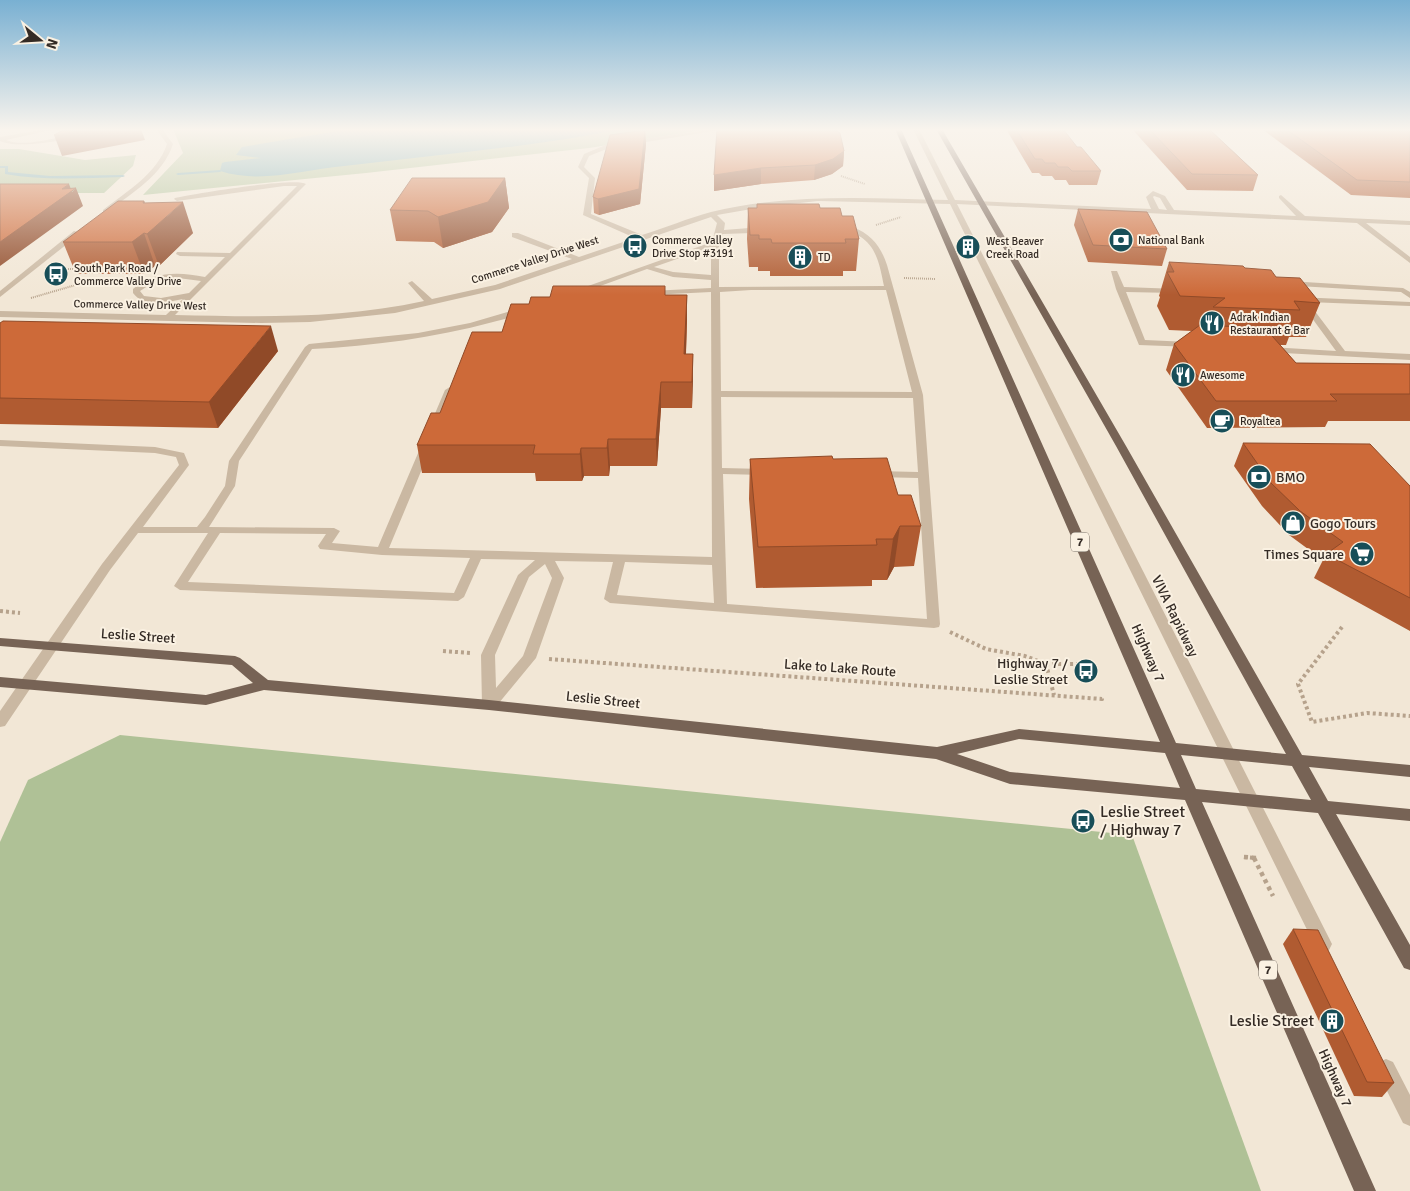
<svg xmlns="http://www.w3.org/2000/svg" width="1410" height="1191" font-family="Signika,sans-serif">
<style>
.green{fill:#afc196}
.water{fill:#74a9b0}
.lines{fill:none;stroke-linecap:round;stroke-linejoin:round}
.stream{fill:#74a9b0;fill-rule:evenodd}
.path-far2{stroke:#b6a28c;stroke-width:2;stroke-dasharray:1 1;stroke-linecap:butt}
.path-far1{stroke:#b6a28c;stroke-width:4;stroke-dasharray:3 3;stroke-linecap:butt}
.path{stroke:#b6a28c;stroke-width:4.5;stroke-dasharray:4 4;stroke-linecap:butt}
.minor{fill:#cab8a2;fill-rule:evenodd}
.major{fill:#776355;fill-rule:evenodd}
.wall{fill:#b05b31}
.shaded-wall{fill:#904a28}
.building{fill:#cd6a39;stroke:#904a28}
.labels{text-anchor:middle;dominant-baseline:central;stroke-width:4;stroke-linejoin:round;paint-order:stroke}
.far-poi-label{font-size:11px;fill:#342b25;stroke:#faf1e2;text-anchor:start}
.far-street-label{font-size:11px;fill:#342b25;stroke:#faf1e2}
.shield{fill:#faf1e2;stroke:#6f665e;stroke-width:1}
.shield-label{font-size:12px;font-weight:bold;fill:#342b25}
.poi-label{font-size:14px;fill:#342b25;stroke:#faf1e2;text-anchor:start}
.street-label{font-size:14px;fill:#342b25;stroke:#faf1e2}
.near-poi-label{font-size:16px;fill:#342b25;stroke:#faf1e2;text-anchor:start}
</style>
<rect width="100%" height="100%" fill="#f2e7d6"/>
<!-- green -->
<g class="green">
<polygon points="173,129 709,129 589,148 366,173 143,195 183,153"/>
<polygon points="0,149 19,149 85,160 136,155 133,166 104,193 0,193"/>
<polygon points="120,735 1132,835 1261,1191 0,1191 0,842 28,780"/>
</g>
<!-- water -->
<path class="water" d="M349,129H623C531,147 437,155 344,166C302,170 260,184 220,171L222,163L225,162L261,158L236,155L242,147Z"/>
<g class="lines">
<!-- stream -->
<g class="stream">
<path d="M0,166H8V172L50,176L123,175L125,176L123,177C83,178 44,181 5,174V168H0Z"/>
<polygon points="220,170 221,172 178,175 176,174 178,173"/>
</g>
<!-- path-far2 -->
<g class="path-far2">
<polyline points="841,176 865,184"/>
<polyline points="876,225 901,217"/>
<polyline points="56,269 77,269"/>
<polyline points="904,278 936,279"/>
<polyline points="31,298 79,284"/>
</g>
<!-- path-far1 -->
<g class="path-far1">
<polyline points="0,611 20,613"/>
<polyline points="1342,627 1298,684 1312,722 1367,713 1410,716"/>
<polyline points="950,632 986,649 1025,656 1046,664 1092,664"/>
<polyline points="443,651 470,653"/>
<polyline points="549,659 1102,699 1102,696"/>
<polyline points="1046,664 1054,695"/>
<polyline points="1244,857 1256,858"/>
</g>
<!-- path -->
<g class="path">
<polyline points="1244,857 1256,858"/>
<polyline points="1254,858 1273,896"/>
</g>
<!-- minor -->
<g class="minor">
<path d="M46,129H56L6,140C26,149 69,134 90,129H98C80,139 19,150 0,141V137Z"/>
<path d="M156,129H162L173,144C163,175 132,193 107,212H103V210C127,191 157,174 167,144Z"/>
<path d="M714,129H726L609,148L589,156L584,167L595,178L591,214L642,235C665,228 688,218 711,212C790,193 868,198 948,200L913,129H919L955,200L1151,209L1146,197L1153,191L1165,196L1174,210L1296,216L1279,198V196L1281,195L1305,216L1410,221V225L1366,223L1410,257V263L1357,223L957,204L1329,938L1332,944L1329,950L1323,952L1317,950L950,204L818,201L763,207L717,215L725,223L724,230L762,227L766,229L752,233L723,234L719,243V287L884,286C880,267 877,246 859,236C852,232 844,230 837,226C842,223 847,226 852,227C872,234 881,247 887,265L923,395L940,624L939,627L934,628L610,603L604,599L613,562L555,561L564,578L536,658L494,709H484L482,705L481,655L518,575L535,560L481,559L464,597L458,601L180,590L174,586L208,533H138L110,570L5,726L0,727V711L102,564L179,465L176,457L155,453L0,446V440L155,447L184,453L189,465L143,527H197L205,517L225,486L229,461L305,347L309,344L418,333L470,323L524,307L528,310C520,317 503,319 493,322C433,338 373,346 312,349L239,461L235,486L209,527L334,528L340,531L332,543L378,547L445,390L450,387L455,390L389,548L712,557L711,292L650,295L646,293L650,291L711,288V280L673,277L647,269L581,293L574,291L712,242L717,223L711,217L500,289L395,313L310,322L261,323L0,317V311L166,315L183,299C167,302 144,308 133,293V289C154,271 179,272 205,277L225,257L180,256L176,254L177,252L230,253L297,186H284L177,201L174,199L175,198C194,194 295,177 306,184L175,315C259,317 342,319 424,301L408,283L412,281L432,299L495,285L572,259L512,237V233H518L579,257L635,238L583,215L589,178L578,167L584,154L608,144ZM1154,196L1160,198L1167,210L1159,209L1153,197ZM711,247V275L673,272L654,267ZM178,278L201,281L189,293L161,298L144,296L140,291L154,282ZM751,290H886L912,392L721,391L720,292ZM721,397L913,398L918,472L876,471L871,474L876,477L918,478L927,619L727,604L723,474L766,475L771,472L766,469L722,468ZM220,533L326,534L318,546L320,549L382,555L470,558L454,593L188,582ZM625,562L712,565L714,603L617,595ZM545,564L552,578L523,656L496,688L495,655L529,577Z"/>
<polygon points="74,231 81,233 0,297 0,291"/>
<polygon points="1111,271 1117,271 1124,287 1178,289 1179,291 1175,293 1126,292 1145,340 1189,342 1193,345 1192,347 1139,345 1116,289"/>
<polygon points="1288,281 1403,288 1410,292 1410,298 1401,292 1298,286 1294,288 1288,285"/>
<polygon points="1297,297 1410,302 1410,306 1308,302 1345,351 1410,354 1410,360 1266,352 1265,350 1269,347 1336,351 1301,303 1302,302 1297,301"/>
<polygon points="1386,1059 1393,1062 1410,1095 1410,1126 1403,1123 1376,1069 1379,1062"/>
</g>
<!-- major -->
<path class="major" d="M895,129H901L1176,743L1286,754L1116,446L936,129H942L1126,446L1302,755L1410,765V777L1309,767L1328,801L1410,809V821L1336,814L1410,945V970L1404,968L1318,813L1202,802L1376,1191H1354L1185,800L1010,784L936,759L489,710L264,690L206,705L0,687V677L206,695L253,683L232,665L0,646V638L235,656L240,658L268,680L489,700L937,747L1019,729L1160,742ZM1019,739L1165,753L1180,788L1010,772L957,754ZM1181,755L1292,766L1311,800L1196,789Z"/>
</g>
<!-- wall -->
<g class="wall">
<polygon points="1006,129 1063,129 1077,147 1101,171 1097,185 1069,185 1066,180 1055,180 1052,176 1042,176 1039,173 1032,173"/>
<polygon points="1132,129 1209,129 1258,175 1253,191 1187,190"/>
<polygon points="1262,129 1410,129 1410,198 1351,195"/>
<polygon points="645,130 646,144 640,204 599,215 594,213 593,197"/>
<polygon points="844,151 843,166 832,174 814,180 761,184 714,191 714,175"/>
<polygon points="505,178 509,208 492,232 443,248 434,242 396,241 390,210"/>
<polygon points="144,201 145,203 193,233 159,266 155,266 144,274 76,274 63,242"/>
<polygon points="757,204 820,208 842,216 859,239 856,271 843,271 843,276 770,276 770,271 758,271 758,267 749,267 747,239 748,208 757,208"/>
<polygon points="1078,209 1167,249 1162,266 1088,262 1074,225"/>
<polygon points="1169,262 1245,268 1276,277 1320,303 1306,337 1289,337 1286,345 1280,345 1296,363 1410,364 1410,421 1328,421 1325,427 1207,428 1166,370 1174,344 1192,331 1169,330 1157,306 1160,297 1159,296"/>
<polygon points="665,295 687,295 687,319 686,354 693,354 692,408 661,408 657,466 610,466 609,476 584,476 582,481 536,481 535,473 422,473 417,445 502,332 529,304"/>
<polygon points="0,323 278,351 218,428 0,424"/>
<polygon points="1243,443 1410,486 1410,631 1314,578 1323,560 1289,535 1262,506 1234,466"/>
<polygon points="750,459 833,459 898,495 921,526 914,566 894,567 887,580 872,580 872,586 756,588 749,499"/>
<polygon points="1293,929 1394,1083 1382,1097 1354,1096 1283,944"/>
</g>
<!-- shaded-wall -->
<g class="shaded-wall">
<polygon points="91,129 141,129 145,140 62,156 54,135"/>
<polygon points="645,130 646,144 640,204 599,215 598,199"/>
<polygon points="844,151 843,166 832,174 814,180 815,165"/>
<polygon points="761,168 761,184 714,191 714,175"/>
<polygon points="505,178 509,208 492,232 443,248 438,217"/>
<polygon points="69,184 72,192 76,188 83,206 0,266 0,242 62,189"/>
<polygon points="144,201 153,229 183,202 193,233 159,266 147,234 143,203"/>
<polygon points="144,233 155,266 144,274 132,242"/>
<polygon points="687,295 687,319 685,380 684,354"/>
<polygon points="271,326 278,351 218,428 209,402"/>
<polygon points="693,354 693,380 692,408 692,382"/>
<polygon points="661,382 661,408 657,466 656,439"/>
<polygon points="608,439 610,466 609,476 607,448"/>
<polygon points="581,448 584,476 582,481 580,454"/>
<polygon points="900,526 894,567 887,580 893,539"/>
</g>
<!-- building -->
<g class="building">
<polygon points="65,129 91,129 54,135"/>
<polygon points="717,129 833,129 840,133 844,151 833,159 815,165 761,168 714,175"/>
<polygon points="1016,129 1063,129 1077,147 1081,147 1101,171 1072,171 1068,167 1058,167 1055,163 1045,163 1042,159 1035,159"/>
<polygon points="1149,129 1209,129 1258,175 1192,174"/>
<polygon points="1286,129 1410,129 1410,182 1357,180"/>
<polygon points="645,130 639,189 598,199 593,197 610,135"/>
<polygon points="412,178 505,178 488,202 438,217 428,211 390,210"/>
<polygon points="0,184 69,184 62,189 76,188 0,242"/>
<polygon points="118,201 144,201 143,203 183,202 147,234 144,233 132,242 63,242"/>
<polygon points="757,204 819,204 820,208 840,208 842,216 853,216 859,239 845,239 846,243 772,243 771,239 759,239 759,235 750,235 748,208 757,208"/>
<polygon points="1078,209 1147,212 1167,249 1093,245"/>
<polygon points="1169,262 1243,266 1245,268 1271,270 1276,277 1300,278 1320,303 1294,301 1300,310 1213,307 1225,298 1180,296 1167,272 1174,272"/>
<polygon points="553,286 665,286 665,295 687,295 684,354 693,354 692,382 661,382 656,439 608,439 607,448 581,448 580,454 533,454 535,445 417,445 431,413 440,413 472,332 502,332 511,304 529,304 531,297 550,297"/>
<polygon points="3,321 271,326 209,402 0,398 0,323"/>
<polygon points="1200,325 1265,328 1296,363 1410,364 1410,394 1330,394 1337,401 1216,401 1174,344"/>
<polygon points="1243,443 1370,444 1410,486 1410,598 1326,554 1343,542 1300,511 1271,483"/>
<polygon points="832,456 833,459 887,458 898,495 911,495 921,526 900,526 893,539 876,539 877,545 758,547 750,459"/>
<polygon points="1293,929 1318,930 1394,1083 1367,1082"/>
</g>
<!-- sky -->
<linearGradient id="sky" x2="0" y2="1"><stop stop-color="#79b0d2"/><stop offset="0.44" stop-color="#f9f4ed"/><stop offset="1" stop-color="#f9f4ed" stop-opacity="0"/></linearGradient>
<rect width="1410" height="295" fill="url(#sky)"/>
<!-- icons -->
<defs>
<symbol id="bank-disc" viewBox="-11 -11 22 22"><circle r="9.5" fill="#184e58" stroke="#faf1e2"/><path d="M-6-4H6V4H-6ZM0-2.3a2.3 2.3 0 1 0 0 4.6a2.3 2.3 0 1 0 0-4.6Z" fill="#fff"/></symbol>
<symbol id="bus-disc" viewBox="-11 -11 22 22"><circle r="9.5" fill="#184e58" stroke="#faf1e2"/><path d="M-5-6H5V4H4V6H2V4H-2V6H-4V4H-5ZM-3.5-4V0h7V-4ZM-3.5 1.2v1.5H-2V1.2ZM2 1.2v1.5H3.5V1.2Z" fill="#fff"/></symbol>
<symbol id="building-disc" viewBox="-11 -11 22 22"><circle r="9.5" fill="#184e58" stroke="#faf1e2"/><path d="M-4-6H4V6H1V3H-1V6H-4ZM-2.5-4.3h1.7v1.8h-1.7ZM.8-4.3h1.7v1.8H.8ZM-2.5-1h1.7V.8h-1.7ZM.8-1h1.7V.8H.8Z" fill="#fff"/></symbol>
<symbol id="restaurant-disc" viewBox="-11 -11 22 22"><circle r="9.5" fill="#184e58" stroke="#faf1e2"/><path d="M-5-6h1v4h1v-4h1v4h1v-4h1v5L-1.5 .5V6h-2V.5L-5-1ZM5-6V6H3V1.5H1.5Q1.5-4 5-6Z" fill="#fff"/></symbol>
<symbol id="cafe-disc" viewBox="-11 -11 22 22"><circle r="9.5" fill="#184e58" stroke="#faf1e2"/><path d="M-5.5-4.5H6V0H3Q3 3.5 0 3.5H-2.5Q-5.5 3.5-5.5 0ZM3-3.2v2h1.7v-2ZM-6 4.5H4V6H-6Z" fill="#fff"/></symbol>
<symbol id="shop-disc" viewBox="-11 -11 22 22"><circle r="9.5" fill="#184e58" stroke="#faf1e2"/><path d="M-5-2.5h2.3a2.7 3.5 0 0 1 5.4 0H5L5.5 6h-11ZM-1.5-2.5h3a1.5 2.3 0 0 0-3 0Z" fill="#fff"/></symbol>
<symbol id="supermarket-disc" viewBox="-11 -11 22 22"><circle r="9.5" fill="#184e58" stroke="#faf1e2"/><path d="M-6-5.5h2.5l.6 2H6L4.5 2H-2.5L-4.4-4H-6ZM-1.5 3.2a1.3 1.3 0 1 0 .1 0ZM3 3.2a1.3 1.3 0 1 0 .1 0Z" fill="#fff"/></symbol>
</defs>
<g fill-rule="evenodd">
<use href="#bank-disc" x="1107" y="226" width="28" height="28"/>
<use href="#bus-disc" x="621" y="232" width="28" height="28"/>
<use href="#building-disc" x="954" y="233" width="28" height="28"/>
<use href="#building-disc" x="786" y="243" width="28" height="28"/>
<use href="#bus-disc" x="42" y="260" width="28" height="28"/>
<use href="#restaurant-disc" x="1198" y="309" width="28" height="28"/>
<use href="#restaurant-disc" x="1169" y="361" width="28" height="28"/>
<use href="#cafe-disc" x="1208" y="407" width="28" height="28"/>
<use href="#bank-disc" x="1245" y="463" width="28" height="28"/>
<use href="#shop-disc" x="1279" y="509" width="28" height="28"/>
<use href="#supermarket-disc" x="1348" y="540" width="28" height="28"/>
<use href="#bus-disc" x="1072" y="657" width="28" height="28"/>
<use href="#bus-disc" x="1069" y="807" width="28" height="28"/>
<use href="#building-disc" x="1318" y="1007" width="28" height="28"/>
</g>
<g class="labels">
<!-- far-poi labels -->
<g class="far-poi-label">
<text x="652" y="240">Commerce Valley<tspan x="652" dy="13">Drive Stop #3191</tspan></text>
<text x="1138" y="240">National Bank</text>
<text x="986" y="241">West Beaver<tspan x="986" dy="13">Creek Road</tspan></text>
<text x="818" y="257">TD</text>
<text x="74" y="268">South Park Road /<tspan x="74" dy="13">Commerce Valley Drive</tspan></text>
<text x="1230" y="317">Adrak Indian<tspan x="1230" dy="13">Restaurant &amp; Bar</tspan></text>
<text x="1200" y="375">Awesome</text>
<text x="1240" y="421">Royaltea</text>
</g>
<!-- far-street labels -->
<g class="far-street-label">
<text transform="translate(535 260) rotate(-18)">Commerce Valley Drive West</text>
<text transform="translate(140 305) rotate(1)">Commerce Valley Drive West</text>
</g>
<!-- shield labels -->
<g class="shield">
<rect x="1071" y="532.5" width="18" height="19" rx="4"/>
<rect x="1259" y="960.5" width="18" height="19" rx="4"/>
</g>
<g class="shield-label">
<text x="1080" y="542">7</text>
<text x="1268" y="970">7</text>
</g>
<!-- poi labels -->
<g class="poi-label">
<text x="1276" y="477">BMO</text>
<text x="1310" y="523">Gogo Tours</text>
<text x="1344" y="554" text-anchor="end">Times Square</text>
<text x="1068" y="663" text-anchor="end">Highway 7 /<tspan x="1068" dy="16">Leslie Street</tspan></text>
</g>
<!-- street labels -->
<g class="street-label">
<text transform="translate(1175 616) rotate(64)">VIVA Rapidway</text>
<text transform="translate(138 636) rotate(4)">Leslie Street</text>
<text transform="translate(1148 653) rotate(66)">Highway 7</text>
<text transform="translate(840 668) rotate(4)">Lake to Lake Route</text>
<text transform="translate(603 700) rotate(6)">Leslie Street</text>
<text transform="translate(1335 1078) rotate(66)">Highway 7</text>
</g>
<!-- near-poi labels -->
<g class="near-poi-label">
<text x="1100" y="812">Leslie Street<tspan x="1100" dy="18">/ Highway 7</tspan></text>
<text x="1314" y="1021" text-anchor="end">Leslie Street</text>
</g>
</g>
<!-- north arrow -->
<g transform="translate(40 40) rotate(108)" stroke="#faf1e2" stroke-width="4" paint-order="stroke">
<path d="M0-4L9 19L0 12L-9 19Z" fill="#342b25"/>
<text y="-8" font-size="14" font-weight="bold" text-anchor="middle" fill="#342b25">N</text>
</g>
</svg>
